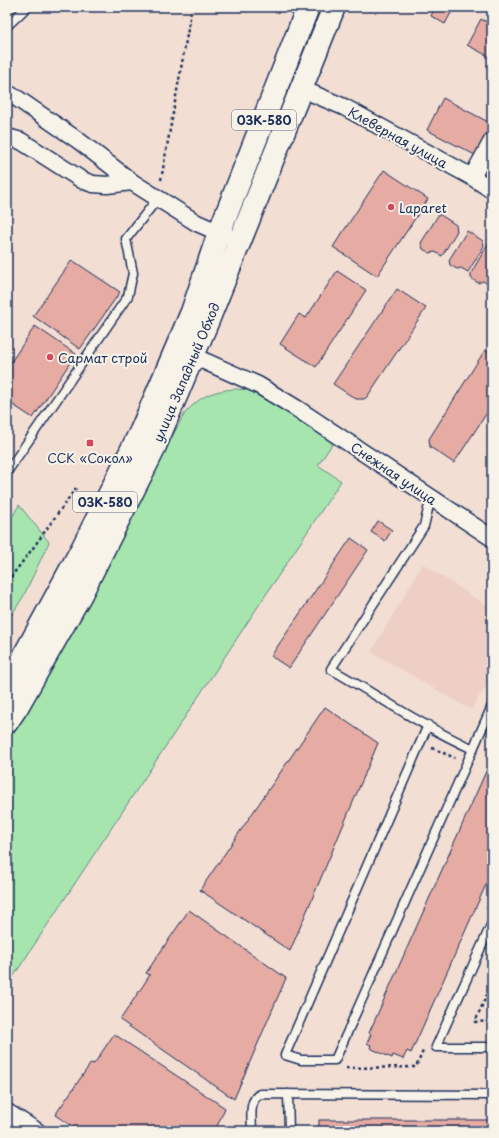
<svg xmlns="http://www.w3.org/2000/svg" width="499" height="1138" font-family="'Playpen Sans',sans-serif">
<style>
.built{fill:#eecfc5}
.green{fill:#a6e6ae;stroke:#608a86}
.building{fill:#e6aca3;stroke:#1b2f5e}
.lines{fill:none;stroke-linecap:round;stroke-linejoin:round}
.lane-casing{stroke:#1b2f5e;stroke-width:11}
.street-casing{stroke:#1b2f5e;stroke-width:19}
.highway-casing{stroke:#1b2f5e;stroke-width:25}
.path{stroke:#1b2f5e;stroke-width:2.5;stroke-dasharray:3 3;stroke-linecap:butt}
.lane{stroke:#f7f3e8;stroke-width:8}
.street{stroke:#f7f3e8;stroke-width:16}
.highway{stroke:#f7f3e8;stroke-width:22}
.poi-dot{fill:#d1495b;stroke:#f7f3e8;stroke-width:1.5}
.labels{text-anchor:middle;dominant-baseline:central;stroke-width:4;stroke-linejoin:round;paint-order:stroke}
.shield{fill:#f7f3e8;stroke:#5d6a87;stroke-width:1}
.shield-label{font-size:12px;font-weight:bold;fill:#1b2f5e}
.street-label{font-size:13px;fill:#1b2f5e;stroke:#f7f3e8}
.poi-label{font-size:13px;fill:#1b2f5e;stroke:#f7f3e8;text-anchor:start}
</style>
<rect width="100%" height="100%" fill="#f2ded3"/>
<filter id="ink" filterUnits="userSpaceOnUse"><feTurbulence type="fractalNoise" baseFrequency=".025" numOctaves="2"/><feDisplacementMap in="SourceGraphic" scale="8" xChannelSelector="R" yChannelSelector="G"/><feConvolveMatrix kernelMatrix="1 2 1 2 8 2 1 2 1" color-interpolation-filters="sRGB"/></filter>
<g filter="url(#ink)">
<!-- built -->
<polygon class="built" points="423,564 492,609 492,676 471,710 371,652"/>
<!-- green -->
<g class="green">
<path d="M235,389L248,390L264,396L333,443L318,465L341,481L7,986V734L25,705L185,413C201,396 211,391 235,389Z"/>
<polygon points="19,505 49,542 23,597 7,622 7,526"/>
</g>
<!-- building -->
<g class="building">
<polygon points="435,7 454,7 445,24 431,16"/>
<polygon points="481,19 492,25 492,58 467,45"/>
<polygon points="443,98 492,124 475,155 427,130"/>
<polygon points="384,170 428,199 377,276 333,247"/>
<polygon points="439,214 456,225 457,231 442,256 435,252 430,253 423,249 421,243"/>
<polygon points="467,231 483,241 484,246 468,272 461,268 457,269 450,265 449,260"/>
<polygon points="488,244 492,247 492,282 490,285 483,281 478,283 471,278 471,273"/>
<polygon points="72,260 120,292 80,349 33,316"/>
<polygon points="337,271 366,290 316,367 280,344 299,314 306,318"/>
<polygon points="397,289 426,308 367,397 364,399 356,399 333,384"/>
<polygon points="35,326 76,354 33,418 7,401 7,368"/>
<polygon points="485,350 492,355 492,405 454,463 430,447 429,439"/>
<polygon points="378,521 392,530 385,541 371,532"/>
<polygon points="351,538 368,550 289,668 271,656"/>
<polygon points="325,707 378,743 290,951 200,890"/>
<polygon points="492,758 492,871 411,1053 407,1051 403,1059 393,1055 392,1058 370,1048 371,1045 367,1043 371,1034 369,1033"/>
<polygon points="189,910 286,978 234,1099 120,1020 150,975 146,973"/>
<polygon points="114,1034 225,1108 215,1131 79,1131 55,1115 91,1063 94,1064"/>
<rect x="319" y="1120" width="173" height="11"/>
</g>
<g class="lines">
<defs>
<g id="lane">
<polyline points="7,26 27,7"/>
<polyline points="7,472 128,296 133,273 126,239 158,198"/>
<path d="M428,725L285,1055L301,1060H335L473,749C424,727 378,696 331,669L424,526L431,497"/>
<polyline points="473,749 492,706"/>
<polyline points="492,923 436,1047 492,1047"/>
<polyline points="288,1094 289,1131"/>
<path d="M252,1131C252,1119 248,1100 260,1094L492,1095"/>
</g>
<g id="street">
<polyline points="302,89 344,107 472,177 492,190"/>
<polyline points="7,93 18,99 79,141 132,182 197,223 241,242"/>
<polyline points="7,137 21,141 82,180 93,184 107,185 132,182"/>
<polyline points="472,177 492,141"/>
<polyline points="193,356 258,385 296,408 492,538"/>
<polyline points="7,1112 37,1131"/>
</g>
<g id="highway">
<polyline points="7,687 83,547 141,431 192,312 219,233 308,7"/>
<polyline points="7,722 17,707 81,594 152,453 209,318 334,7"/>
</g>
</defs>
<!-- lane casing -->
<use href="#lane" class="lane-casing"/>
<!-- street casing -->
<use href="#street" class="street-casing"/>
<!-- highway casing -->
<use href="#highway" class="highway-casing"/>
<!-- path -->
<g class="path">
<polyline points="161,180 192,7"/>
<polyline points="7,582 33,548 76,488"/>
<polyline points="432,748 455,758"/>
<polyline points="487,910 492,900"/>
<polyline points="492,983 475,1022 492,1021"/>
<polyline points="346,1068 416,1067 423,1051"/>
</g>
<!-- lane -->
<use href="#lane" class="lane"/>
<!-- street -->
<use href="#street" class="street"/>
<!-- highway -->
<use href="#highway" class="highway"/>
</g>
</g>
<!-- markers -->
<g class="poi-dot">
<circle cx="391" cy="207" r="4"/>
<circle cx="50" cy="357" r="4"/>
<rect x="86" y="439" width="8" height="8" rx="2"/>
</g>
<g class="labels">
<!-- shield labels -->
<g class="shield">
<rect x="232" y="110" width="64" height="20" rx="3"/>
<rect x="73" y="492" width="64" height="20" rx="3"/>
</g>
<g class="shield-label">
<text x="264" y="120">03К-580</text>
<text x="105" y="502">03К-580</text>
</g>
<!-- street labels -->
<g class="street-label">
<text transform="translate(398 137) rotate(29)">Клеверная улица</text>
<text transform="translate(186 372) rotate(-67)">улица Западный Обход</text>
<text transform="translate(394 473) rotate(34)">Снежная улица</text>
</g>
<!-- poi labels -->
<g class="poi-label">
<text x="399" y="207">Laparet</text>
<text x="58" y="357">Сармат строй</text>
<text x="90" y="457" text-anchor="middle">ССК «Сокол»</text>
</g>
</g>
<!-- margin -->
<rect width="499" height="1138" fill="none" stroke="#f7f3e8" stroke-width="24"/>
<rect x="12" y="12" width="475" height="1114" fill="none" stroke="#1b2f5e" stroke-width="1.5" filter="url(#ink)"/>
</svg>
